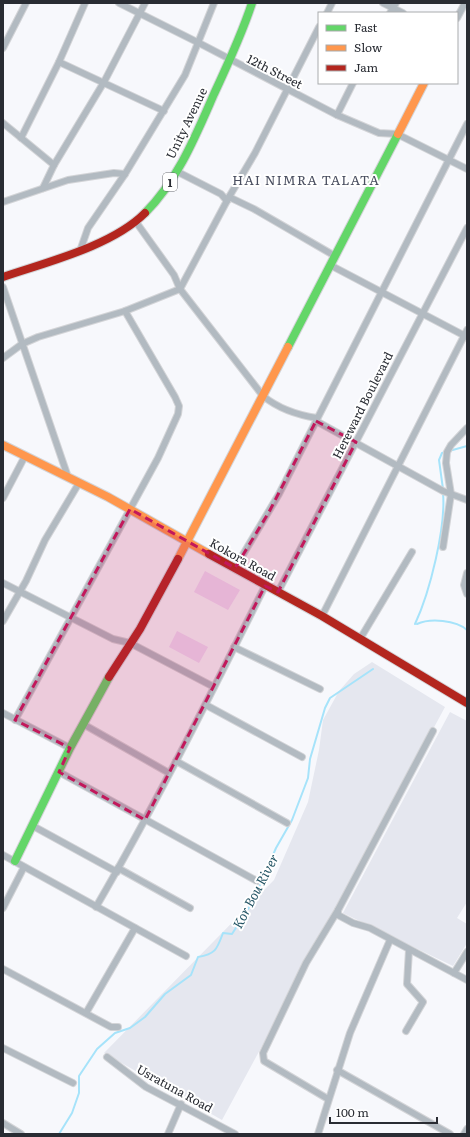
<svg xmlns="http://www.w3.org/2000/svg" width="470" height="1137" font-family="Literata,serif">
<style>
.built{fill:#e5e7ef}
.green{fill:#efdcf6}
.lines{fill:none;stroke-linecap:round;stroke-linejoin:round}
.stream{stroke:#a6e3fa;stroke-width:2}
.street-casing{stroke:#d3d4d7;stroke-width:8}
.fast-casing{stroke:#d3d4d7;stroke-width:10}
.slow-casing{stroke:#d3d4d7;stroke-width:10}
.jam-casing{stroke:#d3d4d7;stroke-width:10}
.street{stroke:#b2bac1;stroke-width:6}
.fast{stroke:#63d668;stroke-width:8}
.slow{stroke:#ff974d;stroke-width:8}
.jam{stroke:#b3261e;stroke-width:8}
.marked{fill:#c2185b;fill-opacity:0.2;stroke:#c2185b;stroke-width:3;stroke-dasharray:8 5;stroke-linejoin:round}
.labels{text-anchor:middle;dominant-baseline:central;stroke-width:4;stroke-linejoin:round;paint-order:stroke}
.shield{fill:#fff;stroke:#696b70;stroke-width:1}
.shield-label{font-size:11px;font-weight:bold;fill:#292c33}
.street-label{font-size:12px;fill:#292c33;stroke:#fff}
.neighbourhood-label{font-size:13px;letter-spacing:1px;fill:#4a4f60;stroke:#fff}
.water-label{font-size:13px;font-style:italic;fill:#235464;stroke:#fff}
</style>
<rect width="100%" height="100%" fill="#f7f8fc"/>
<!-- built -->
<g class="built">
<polygon points="372,662 445,707 222,1120 104,1053 274,880 308,802 319,750 323,720 339,691 354,674"/>
<polygon points="450,712 467,721 467,902 457,918 467,924 467,943 453,966 343,913"/>
</g>
<!-- green -->
<g class="green">
<polygon points="205,571 240,590 228,610 194,592"/>
<polygon points="177,631 208,647 199,663 169,647"/>
</g>
<g class="lines">
<!-- stream -->
<g class="stream">
<polyline points="449,451 467,446"/>
<polyline points="443,489 439,460 442,453 445,452"/>
<path d="M415,624C430,592 446,527 443,493"/>
<path d="M417,624C430,618 456,620 467,630"/>
<path d="M59,1134L72,1113L79,1093V1076L97,1049L115,1033L130,1028L145,1017L165,994L191,975L198,957C216,954 217,949 223,933L232,934L253,901L276,848L292,820L308,778L310,759L325,708L330,698L373,669"/>
</g>
<defs>
<g id="street">
<polyline points="119,3 199,43 337,115 379,133 397,134 467,169"/>
<polyline points="383,3 403,13"/>
<polyline points="327,13 332,3"/>
<polyline points="390,13 396,3"/>
<polyline points="457,18 465,3"/>
<polyline points="3,48 26,3"/>
<polyline points="59,62 164,111"/>
<polyline points="337,115 353,83"/>
<polyline points="3,123 54,165"/>
<polyline points="21,138 59,62 85,3"/>
<polyline points="176,171 221,194 227,201"/>
<polyline points="43,188 54,165 104,82 145,3"/>
<polyline points="229,197 254,209 335,256"/>
<polyline points="3,202 68,180 114,173 125,174"/>
<path d="M136,222L174,275L180,289L263,396C279,409 297,415 317,418"/>
<polyline points="80,251 88,228 125,174 185,75 214,3"/>
<path d="M330,265C376,289 422,313 467,337"/>
<polyline points="3,287 68,477"/>
<polyline points="3,358 22,344 38,337 125,311 180,289 229,197 255,153 319,27"/>
<polyline points="316,421 443,491 467,500"/>
<polyline points="3,498 25,456"/>
<polyline points="443,547 451,494 446,463 447,452 451,445 467,428"/>
<polyline points="235,568 279,494 467,124"/>
<polyline points="467,573 464,585 467,594"/>
<polyline points="3,583 113,639 130,643 214,687"/>
<polyline points="278,592 467,228"/>
<polyline points="322,616 467,330"/>
<polyline points="3,621 26,581 45,540 79,483"/>
<polyline points="360,639 412,552"/>
<polyline points="234,647 320,689"/>
<polyline points="206,705 302,757"/>
<polyline points="3,713 70,748"/>
<polyline points="15,720 158,458 178,414 179,406 175,397 125,311"/>
<polyline points="83,724 169,773"/>
<polyline points="433,731 338,910 338,915 353,923 370,928 467,980"/>
<polyline points="176,761 287,823"/>
<polyline points="59,772 257,881"/>
<polyline points="33,826 117,872"/>
<polyline points="3,855 186,956"/>
<polyline points="118,868 190,908"/>
<path d="M96,907C157,802 211,694 265,586"/>
<polyline points="3,908 24,867"/>
<polyline points="3,969 111,1027 118,1027"/>
<polyline points="454,973 467,952"/>
<polyline points="86,1013 135,928"/>
<polyline points="406,1031 423,1002 407,984 409,950"/>
<polyline points="3,1048 73,1083"/>
<polyline points="107,1057 146,1087 235,1134"/>
<polyline points="337,1070 450,1134"/>
<polyline points="328,1099 264,1061 263,1053 306,963 338,910"/>
<polyline points="3,1123 21,1134"/>
<polyline points="168,1134 181,1104"/>
<polyline points="318,1134 350,1033 390,940"/>
<polyline points="464,1134 467,1129"/>
</g>
<g id="fast">
<path d="M145,213C178,180 196,135 214,94C228,64 242,34 252,3"/>
<polyline points="288,347 398,134"/>
<polyline points="15,861 70,748 109,677"/>
</g>
<g id="slow">
<polyline points="398,134 424,83"/>
<polyline points="3,445 108,497 209,554"/>
<polyline points="178,559 288,347"/>
</g>
<g id="jam">
<path d="M3,277C47,262 112,246 145,213"/>
<polyline points="209,554 322,616 467,703"/>
<polyline points="109,677 140,629 178,559"/>
</g>
</defs>
<!-- street casing -->
<use href="#street" class="street-casing"/>
<!-- fast casing -->
<use href="#fast" class="fast-casing"/>
<!-- slow casing -->
<use href="#slow" class="slow-casing"/>
<!-- jam casing -->
<use href="#jam" class="jam-casing"/>
<!-- street -->
<use href="#street" class="street"/>
<!-- fast -->
<use href="#fast" class="fast"/>
<!-- slow -->
<use href="#slow" class="slow"/>
<!-- jam -->
<use href="#jam" class="jam"/>
</g>
<!-- marked area -->
<path class="marked" d="M316,421L356,442L278,592L265,586L145,820L59,772L70,748L15,720L130,509L235,568L269,512Z"/>
<g class="labels">
<!-- shield labels -->
<rect class="shield" x="163" y="173" width="14" height="18" rx="3"/>
<g class="shield-label">
<text x="170" y="182">1</text>
</g>
<!-- street labels -->
<g class="street-label">
<text transform="translate(275 71) rotate(27)">12th Street</text>
<text transform="translate(186 123) rotate(-64)">Unity Avenue</text>
<text transform="translate(362 405) rotate(-63)">Hereward Boulevard</text>
<text transform="translate(243 559) rotate(29)">Kokora Road</text>
<text transform="translate(175 1088) rotate(29)">Usratuna Road</text>
</g>
<!-- neighbourhood labels -->
<g class="neighbourhood-label">
<text x="306" y="179">HAI NIMRA TALATA</text>
</g>
<!-- water labels -->
<g class="water-label">
<text transform="translate(255 891) rotate(-62)">Kor Bou River</text>
</g>
</g>
<!-- border -->
<rect width="470" height="1137" fill="none" stroke="#292c33" stroke-width="8"/>
<!-- legend -->
<rect x="318" y="12" width="140" height="72" fill="#ffffff" stroke="#a9abad"/>
<rect x="326" y="25" width="20" height="6" fill="#63d668" stroke="#a9abad"/>
<text x="354" y="32" font-size="12" fill="#292c33">Fast</text>
<rect x="326" y="45" width="20" height="6" fill="#ff974d" stroke="#a9abad"/>
<text x="354" y="52" font-size="12" fill="#292c33">Slow</text>
<rect x="326" y="65" width="20" height="6" fill="#b3261e" stroke="#a9abad"/>
<text x="354" y="72" font-size="12" fill="#292c33">Jam</text>
<!-- scale -->
<path d="M330 1117v6h107v-6" fill="none" stroke="#292c33" stroke-width="2"/>
<text x="336" y="1117" font-size="12" fill="#292c33" stroke="#ffffff" stroke-width="3" paint-order="stroke">100 m</text>
</svg>
